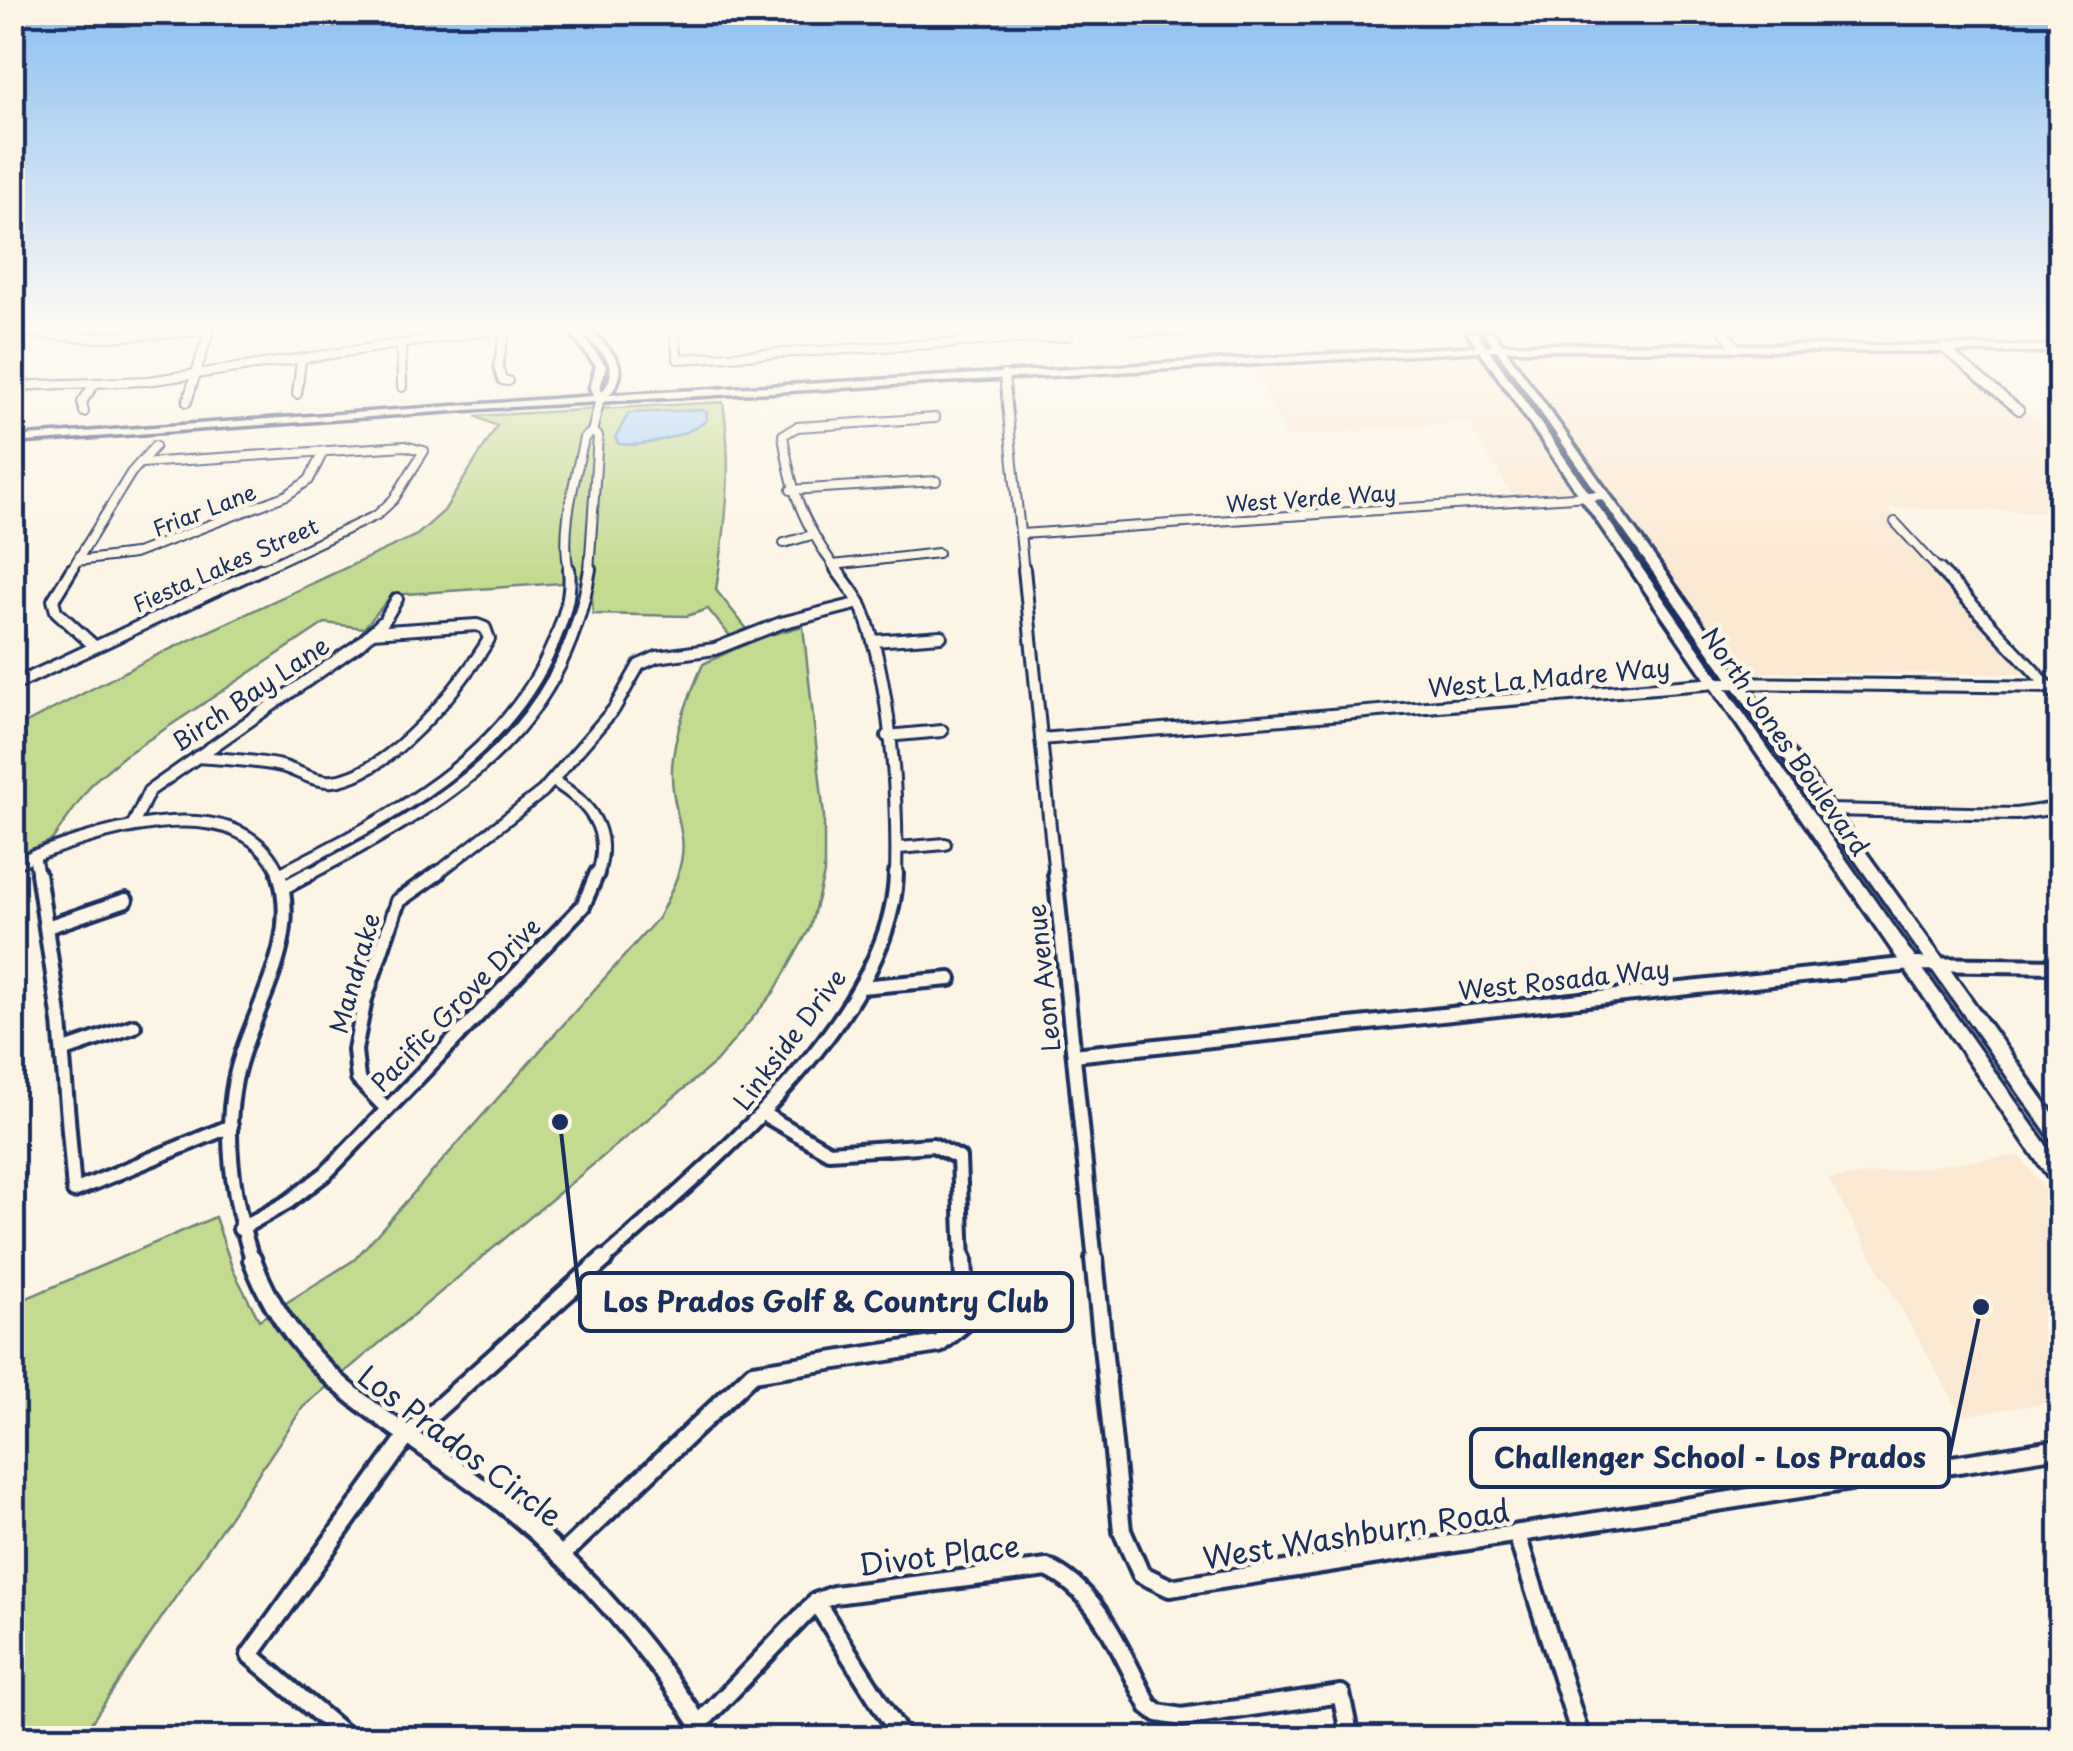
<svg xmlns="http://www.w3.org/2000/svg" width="2073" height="1751" font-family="'Playpen Sans',sans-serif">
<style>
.built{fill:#fae8d2}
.green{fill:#c3da91;stroke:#6f8478;stroke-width:2.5}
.water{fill:#a2d3ff;stroke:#6c91bf;stroke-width:2.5}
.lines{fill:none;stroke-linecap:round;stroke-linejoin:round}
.street-far3-casing{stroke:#1b2f5e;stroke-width:12}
.street-far2-casing{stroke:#1b2f5e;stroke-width:16}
.street-far1-casing{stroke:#1b2f5e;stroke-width:20}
.street-casing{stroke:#1b2f5e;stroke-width:24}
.secondary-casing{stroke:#1b2f5e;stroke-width:7}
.street-far3{stroke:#fcf5e5;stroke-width:8}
.street-far2{stroke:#fcf5e5;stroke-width:10}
.street-far1{stroke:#fcf5e5;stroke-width:12}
.street{stroke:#fcf5e5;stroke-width:16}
.secondary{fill:#fcf5e5;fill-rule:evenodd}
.labels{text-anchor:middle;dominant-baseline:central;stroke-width:9;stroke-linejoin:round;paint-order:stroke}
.far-street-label{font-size:22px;fill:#1b2f5e;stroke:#fcf5e5}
.street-label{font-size:25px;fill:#1b2f5e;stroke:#fcf5e5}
.near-street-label{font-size:30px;fill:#1b2f5e;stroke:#fcf5e5}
.leader{fill:none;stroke:#1b2f5e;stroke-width:4}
.callout-dot{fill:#1b2f5e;stroke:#fcf5e5;stroke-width:4}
.callout{fill:#fcf5e5;stroke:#1b2f5e;stroke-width:4}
.callout-label{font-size:28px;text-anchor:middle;font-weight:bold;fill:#1b2f5e}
</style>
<rect width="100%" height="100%" fill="#fcf5e5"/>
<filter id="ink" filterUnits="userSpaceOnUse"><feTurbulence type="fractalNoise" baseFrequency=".01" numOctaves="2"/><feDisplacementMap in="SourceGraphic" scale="20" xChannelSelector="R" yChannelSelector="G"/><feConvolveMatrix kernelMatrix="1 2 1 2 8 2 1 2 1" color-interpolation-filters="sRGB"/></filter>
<g filter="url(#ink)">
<!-- built -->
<g class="built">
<polygon points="1525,352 1957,354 2060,437 2060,512 1887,508 2049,674 1697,672 1582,502 1519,506 1468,423 1285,436 1256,370"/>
<polygon points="2020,1155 2060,1213 2060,1401 1962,1416 1828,1179"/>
</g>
<!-- green -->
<path class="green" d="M723,402C733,467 726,526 716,590L755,639L803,626L824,816V874L810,928L774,992L716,1062L303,1407L81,1738H13V1304L215,1217L233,1270L259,1320L354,1260L658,918C670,895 686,865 682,837C678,813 671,794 672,768C674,733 689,696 703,664L739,647L708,609L687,616L593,614L591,581L392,595L364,628L325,623L124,756L93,782L52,840L13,858V730L155,656L417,535L444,511L497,426L475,416Z"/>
<!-- water -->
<path class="water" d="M701,410L707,412L706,421C688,435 642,448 619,444L615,438L629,413Z"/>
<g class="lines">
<defs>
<g id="street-far3">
<polyline points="505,331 498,367 502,380 508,381"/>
<polyline points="674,331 678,359 1068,336"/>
<polyline points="1135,331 1188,331"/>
<polyline points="1723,331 1737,348"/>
<polyline points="12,332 93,338 200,331"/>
<polyline points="401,344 402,387"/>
<polyline points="1943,348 2019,410"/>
<polyline points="1004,375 1024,572"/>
<polyline points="12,386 148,381 488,331"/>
<polyline points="297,394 301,360"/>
<polyline points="187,402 209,331"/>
<polyline points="84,412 82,402 94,385"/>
<polyline points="141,463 405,446 424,451 394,499 377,515 256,572"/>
<polyline points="791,490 936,481"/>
<polyline points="1895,522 1941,572"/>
<polyline points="1021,534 1604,495"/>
<polyline points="784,543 812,535"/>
<polyline points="77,561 134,554 287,495 309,480 323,452"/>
<polyline points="833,565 938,553"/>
<polyline points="70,572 131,473 155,446"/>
<path d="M569,572C560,528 575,481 584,438L592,432L600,399"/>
<polyline points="589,572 598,436 592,432"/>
<path d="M838,572C802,521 792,496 783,435L797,427L935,418"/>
</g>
<g id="street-far2">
<polyline points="72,569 53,600 56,611 93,645"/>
<path d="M836,569C845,582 856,594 862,608C891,679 898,799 896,876"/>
<polyline points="1024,569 1055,876"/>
<polyline points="1939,569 2060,699"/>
<polyline points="874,641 941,636"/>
<polyline points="12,686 261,569"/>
<polyline points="887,736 942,731"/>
<polyline points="1041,739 1716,683 2060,687"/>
<path d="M197,757C225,759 254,760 281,766C297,770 316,783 333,781C389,775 462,685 489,639L485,628L477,625L372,632"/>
<path d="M553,781C590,803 613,831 597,876"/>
<polyline points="1828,810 2016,814 2050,809"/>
<polyline points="133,825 149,791 358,645 384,621 397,599"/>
<polyline points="899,848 945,844"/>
<polyline points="34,855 38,876"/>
<path d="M12,864C81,837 240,778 280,876"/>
<path d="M281,873C387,819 505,760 553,644C563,620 572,595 569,569"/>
<path d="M306,876C446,803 562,737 590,569"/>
<polyline points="434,876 543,791 614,709 639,665 657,657 715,649 781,623 860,603"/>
</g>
<g id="street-far1">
<polyline points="38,873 60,1022 74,1191 231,1126"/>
<polyline points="1055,873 1095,1262"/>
<polyline points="288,885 310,873"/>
<polyline points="50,926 126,900"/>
<polyline points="861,987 950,979"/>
<polyline points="65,1050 134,1026"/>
<polyline points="1074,1055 1911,964 2060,966"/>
<polyline points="385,1107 358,1079 355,1050 365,999 398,901 438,873"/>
<polyline points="765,1115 829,1152 933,1145 959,1158 963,1262"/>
<polyline points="240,1229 288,1202 326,1173 583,906 597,873"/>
<path d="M253,1262C234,1204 223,1140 235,1080C250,1009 302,948 279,873"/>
<path d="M601,1262C701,1172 893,1018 896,873"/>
</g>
<g id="street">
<path d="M252,1259C300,1389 411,1428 509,1509C588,1574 653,1651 708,1738"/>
<polyline points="1094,1259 1122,1531 1141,1574 1170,1588 2060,1448"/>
<polyline points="1517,1535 1581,1738"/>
<polyline points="561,1556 753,1373 939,1344 966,1321 963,1259"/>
<polyline points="816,1602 902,1738"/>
<path d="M699,1724L816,1602L834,1595L1047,1568C1100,1591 1123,1658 1149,1706L1158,1713L1182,1717L1341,1694L1350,1738"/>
<polyline points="348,1738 250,1655 407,1436 604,1259"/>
</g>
<path id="secondary" d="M569,331H579L606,366L600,388L602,392C624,365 599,352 583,331H593C611,354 634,367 609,395L1476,346L1466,331H1476L1485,345H1493L1483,331H1493L1502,344L2060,346V352L1506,350L2060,1123V1145L2054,1143L1497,350H1489L2060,1165V1188L2054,1186L1480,351L494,408L12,443V437L594,396L590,388L596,366Z"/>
</defs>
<!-- street-far3 casing -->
<use href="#street-far3" class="street-far3-casing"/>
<!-- street-far2 casing -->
<use href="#street-far2" class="street-far2-casing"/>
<!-- street-far1 casing -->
<use href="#street-far1" class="street-far1-casing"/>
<!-- street casing -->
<use href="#street" class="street-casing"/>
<!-- secondary casing -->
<use href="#secondary" class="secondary-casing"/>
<!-- street-far3 -->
<use href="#street-far3" class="street-far3"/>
<!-- street-far2 -->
<use href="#street-far2" class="street-far2"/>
<!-- street-far1 -->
<use href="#street-far1" class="street-far1"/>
<!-- street -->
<use href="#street" class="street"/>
<!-- secondary -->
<use href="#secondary" class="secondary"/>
</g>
</g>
<!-- sky -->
<linearGradient id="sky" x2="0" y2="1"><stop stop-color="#8cc0f1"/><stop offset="0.57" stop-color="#fefaf3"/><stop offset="1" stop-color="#fefaf3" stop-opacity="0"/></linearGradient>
<rect width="2073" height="576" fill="url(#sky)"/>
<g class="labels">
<!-- far-street labels -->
<g class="far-street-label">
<text transform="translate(1311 497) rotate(-4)">West Verde Way</text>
<text transform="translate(204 509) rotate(-21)">Friar Lane</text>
<text transform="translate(225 564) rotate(-24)">Fiesta Lakes Street</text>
</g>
<!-- street labels -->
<g class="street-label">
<text transform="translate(1549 677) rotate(-5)">West La Madre Way</text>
<text transform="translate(250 693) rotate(-34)">Birch Bay Lane</text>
<text transform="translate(1786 741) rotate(55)">North Jones Boulevard</text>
<text transform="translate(354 973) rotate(-74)">Mandrake</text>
<text transform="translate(1043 978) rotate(-96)">Leon Avenue</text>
<text transform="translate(1564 979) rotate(-6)">West Rosada Way</text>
<text transform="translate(455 1004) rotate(-46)">Pacific Grove Drive</text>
<text transform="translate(789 1039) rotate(-53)">Linkside Drive</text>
</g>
<!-- near-street labels -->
<g class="near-street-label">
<text transform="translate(461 1445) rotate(37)">Los Prados Circle</text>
<text transform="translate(1356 1533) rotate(-9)">West Washburn Road</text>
<text transform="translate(939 1554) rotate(-7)">Divot Place</text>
</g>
</g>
<!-- callouts -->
<path class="leader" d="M560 1122L580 1302M1981 1307L1949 1458"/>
<g class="callout-dot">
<circle cx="560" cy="1122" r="10"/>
<circle cx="1981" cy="1307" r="10"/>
</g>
<g class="callout">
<rect x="580" y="1273" width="492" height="58" rx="10"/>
<rect x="1471" y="1429" width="478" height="58" rx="10"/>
</g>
<g class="callout-label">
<text x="826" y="1312">Los Prados Golf &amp; Country Club</text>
<text x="1710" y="1468">Challenger School - Los Prados</text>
</g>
<!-- margin -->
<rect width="2073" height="1751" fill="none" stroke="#fcf5e5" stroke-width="50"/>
<rect x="25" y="25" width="2023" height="1701" fill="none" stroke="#1b2f5e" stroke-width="4" filter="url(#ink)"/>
</svg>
